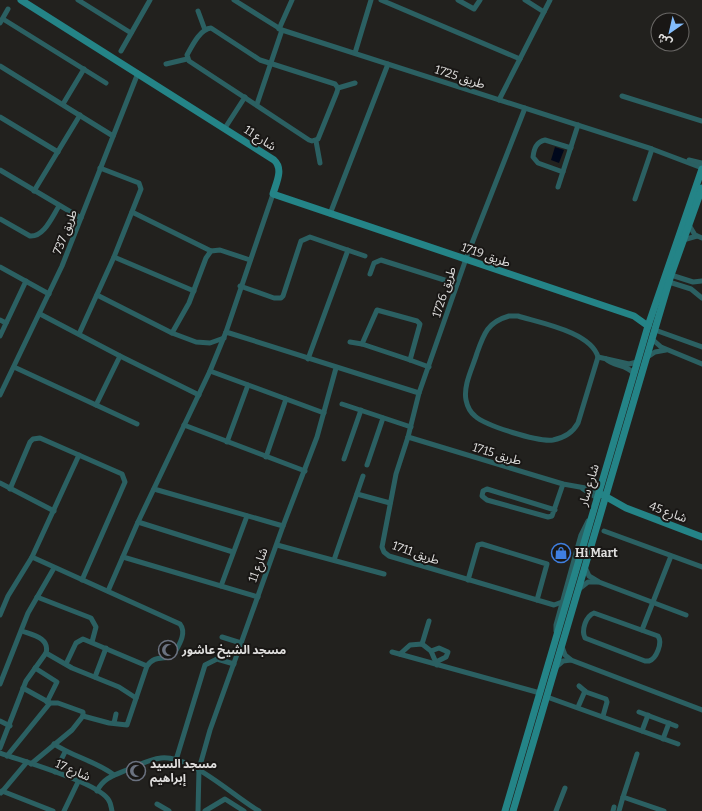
<svg xmlns="http://www.w3.org/2000/svg" width="702" height="811" font-family="Bitter,'Noto Sans Arabic',serif">
<style>
.water{fill:#00081c}
.lines{fill:none;stroke-linecap:round;stroke-linejoin:round}
.street{stroke:#2b6062;stroke-width:5}
.secondary{stroke:#248487;stroke-width:7}
.labels{text-anchor:middle;dominant-baseline:central;stroke-width:4;stroke-linejoin:round;paint-order:stroke}
.street-label{font-size:12px;fill:#e0dfde;stroke:#191715}
.poi-label{font-size:12px;font-weight:bold;fill:#e0dfde;stroke:#191715;text-anchor:start}
</style>
<rect width="100%" height="100%" fill="#22211e"/>
<!-- water -->
<polygon class="water" points="555,147 564,150 559,163 551,160"/>
<g class="lines">
<!-- street -->
<g class="street">
<polyline points="78,0 131,33"/>
<polyline points="234,0 282,30 652,149 702,168"/>
<polyline points="381,0 520,59"/>
<polyline points="458,0 474,9 480,0"/>
<polyline points="525,0 544,12"/>
<polyline points="198,11 205,30"/>
<polyline points="3,19 106,83"/>
<polyline points="0,23 8,9"/>
<path d="M211,28L260,60L335,84L338,88L337,92L318,139L312,141L309,140L189,61L187,55C192,46 200,29 211,28Z"/>
<polyline points="279,29 292,0"/>
<polyline points="121,51 150,0"/>
<polyline points="355,53 371,0"/>
<polyline points="166,64 187,59"/>
<polyline points="0,66 113,136"/>
<polyline points="338,88 355,83"/>
<polyline points="622,96 702,121"/>
<polyline points="499,100 550,0"/>
<polyline points="63,104 84,69"/>
<polyline points="257,104 282,30"/>
<polyline points="525,108 467,256 419,393 408,437 396,474 382,547 384,552 389,556 554,605 562,602"/>
<polyline points="0,117 58,152"/>
<polyline points="225,128 245,97"/>
<polyline points="316,141 320,163"/>
<polyline points="689,160 702,163"/>
<polyline points="0,170 81,218"/>
<path d="M563,172L538,163L533,157C534,149 536,142 545,140L571,148"/>
<polyline points="558,187 578,125"/>
<polyline points="34,191 80,115"/>
<polyline points="635,199 652,149"/>
<polyline points="132,212 211,251"/>
<polyline points="330,214 388,64"/>
<path d="M0,219L30,236C44,237 52,217 59,206"/>
<polyline points="689,225 695,235 702,238"/>
<polyline points="683,240 697,236"/>
<polyline points="114,257 194,291"/>
<polyline points="0,267 49,294"/>
<polyline points="370,274 374,263 381,260 457,284"/>
<polyline points="671,275 693,282 702,281"/>
<polyline points="669,282 691,289 702,298"/>
<polyline points="240,286 274,298 281,298 283,296 301,241 310,237 365,256"/>
<polyline points="97,295 172,333 196,342 210,343 224,338"/>
<polygon points="377,310 417,321 420,324 410,360 362,344"/>
<polyline points="40,314 120,356 96,405"/>
<path d="M509,316H518C541,323 591,332 598,357L578,423C573,432 564,438 553,440C538,442 486,426 475,416C470,412 467,405 466,400C463,385 473,367 477,353C484,333 488,322 509,316Z"/>
<polyline points="0,320 6,323"/>
<polyline points="655,330 702,347"/>
<polyline points="226,332 419,393"/>
<polyline points="172,333 189,303 206,258 211,251 220,250 250,260"/>
<polyline points="79,334 114,257 141,189 139,183 100,168"/>
<polyline points="0,336 26,281"/>
<polyline points="652,339 661,347 702,364"/>
<polyline points="350,342 362,344"/>
<polyline points="120,356 199,395"/>
<polyline points="598,357 629,364 637,362"/>
<polyline points="646,358 655,352 666,350"/>
<polyline points="308,359 348,250"/>
<path d="M606,359C614,367 627,364 634,374"/>
<polyline points="410,360 429,367"/>
<polyline points="14,367 137,424"/>
<polyline points="210,371 324,413"/>
<polyline points="0,395 62,266 138,73"/>
<polyline points="342,404 411,427"/>
<polyline points="184,425 305,471"/>
<polyline points="408,437 563,484 591,489 598,493"/>
<polyline points="227,442 248,385"/>
<polyline points="266,457 286,399"/>
<polyline points="344,459 361,410"/>
<polyline points="367,465 383,418"/>
<polyline points="0,483 54,511"/>
<polyline points="10,489 30,442 33,439 40,438 122,474 125,482 82,580"/>
<polyline points="154,489 283,526"/>
<polyline points="583,489 597,498"/>
<polyline points="357,494 390,503"/>
<polyline points="555,510 487,489 483,491 482,496 487,500 548,517 552,516 563,484"/>
<polyline points="138,522 233,552"/>
<polyline points="604,531 702,567"/>
<polyline points="277,545 384,574"/>
<path d="M32,557L180,624C187,633 179,645 174,654C166,662 156,653 147,666L127,725L109,723L83,716"/>
<polyline points="123,557 258,597"/>
<polyline points="334,560 363,476"/>
<polyline points="585,567 589,576 599,582 686,615"/>
<polyline points="468,580 478,545 482,544 547,564 537,600"/>
<polyline points="221,586 247,516"/>
<polyline points="579,589 588,582 598,582"/>
<polyline points="108,591 138,522 210,371 226,332 273,194"/>
<polyline points="37,597 91,618 96,627 92,642"/>
<path d="M594,613L658,636C663,643 656,659 649,661H645L585,638C581,630 586,616 594,613Z"/>
<polyline points="0,615 8,596 32,557 79,455"/>
<polyline points="642,630 671,556"/>
<polyline points="556,631 556,625 581,535 588,521"/>
<polyline points="222,637 241,643"/>
<polyline points="422,644 429,621"/>
<polyline points="562,647 565,655 571,660 702,710"/>
<polyline points="431,651 439,648 448,652 446,657 436,662"/>
<polyline points="392,652 540,693"/>
<polyline points="46,653 72,668 119,687 136,698"/>
<polyline points="400,654 410,645 422,644 431,651 437,665"/>
<polyline points="66,664 76,643 83,639 147,666"/>
<polyline points="556,667 563,661 571,660"/>
<polyline points="35,668 57,682 47,702"/>
<polyline points="95,677 106,648"/>
<polyline points="0,684 28,613 54,568"/>
<polyline points="579,686 586,692 606,699 607,702 603,716"/>
<polyline points="23,688 50,703 58,703 83,712 83,716"/>
<polyline points="547,697 678,744"/>
<polyline points="578,707 585,691"/>
<polyline points="639,712 676,726"/>
<polyline points="0,721 10,726"/>
<polyline points="114,723 116,714"/>
<polyline points="642,731 648,715"/>
<polyline points="663,739 669,723"/>
<path d="M54,744C73,757 96,761 114,775"/>
<path d="M0,748L26,681L46,653C50,638 33,635 22,631"/>
<path d="M0,753C22,761 96,782 108,799C111,803 111,807 112,811"/>
<polyline points="7,756 50,703"/>
<polyline points="176,760 205,665 217,659 234,664"/>
<polyline points="31,764 72,730 83,716"/>
<polyline points="55,772 65,752"/>
<polyline points="2,791 53,811"/>
<path d="M97,791C104,777 115,775 129,769C139,765 150,759 161,758C191,755 233,796 259,811"/>
<polyline points="1,793 27,762"/>
<polyline points="623,797 637,754"/>
<polyline points="157,804 169,811"/>
<polyline points="64,811 78,782"/>
<polyline points="198,811 199,769 210,730 283,526 317,437 336,368"/>
<polyline points="205,811 225,799 244,811"/>
<polyline points="556,811 565,788"/>
<polyline points="613,811 614,807"/>
<polyline points="619,811 623,797 664,811"/>
</g>
<!-- secondary -->
<g class="secondary">
<path d="M21,0L274,160C284,169 276,183 273,194L634,316L648,326"/>
<polyline points="603,495 626,508 702,537"/>
<polyline points="505,811 648,326 702,169"/>
<polyline points="513,811 652,339 671,275 702,188"/>
</g>
</g>
<!-- icons -->
<defs>
<symbol id="shop-ring" viewBox="-11 -11 22 22"><circle r="9.5" fill="#191715" stroke="#3f7fe0" stroke-width="1.5"/><path d="M-5-2.5h2.3a2.7 3.5 0 0 1 5.4 0H5L5.5 6h-11ZM-1.5-2.5h3a1.5 2.3 0 0 0-3 0Z" fill="#3f7fe0"/></symbol>
<symbol id="mosque-ring" viewBox="-11 -11 22 22"><circle r="9.5" fill="#191715" stroke="#6b7280" stroke-width="1.5"/><path d="M3.5-4.9A6 6 0 1 0 3.5 4.9A5 5 0 1 1 3.5-4.9Z" fill="#6b7280"/></symbol>
</defs>
<g fill-rule="evenodd">
<use href="#shop-ring" x="550" y="542" width="22" height="22"/>
<use href="#mosque-ring" x="157" y="639" width="22" height="22"/>
<use href="#mosque-ring" x="125" y="760" width="22" height="22"/>
</g>
<g class="labels">
<!-- street labels -->
<g class="street-label">
<text transform="translate(460 77) rotate(18)">طريق 1725</text>
<text transform="translate(260 138) rotate(33)">شارع 11</text>
<text transform="translate(65 232) rotate(-69)">طريق 737</text>
<text transform="translate(486 255) rotate(19)">طريق 1719</text>
<text transform="translate(444 292) rotate(-72)">طريق 1726</text>
<text transform="translate(497 454) rotate(17)">طريق 1715</text>
<text transform="translate(589 485) rotate(-73)">شارع سار</text>
<text transform="translate(668 512) rotate(20)">شارع 45</text>
<text transform="translate(416 553) rotate(19)">طريق 1711</text>
<text transform="translate(258 565) rotate(-70)">شارع 11</text>
<text transform="translate(73 770) rotate(23)">شارع 17</text>
</g>
<!-- poi labels -->
<g class="poi-label">
<text x="575" y="553">Hi Mart</text>
<text x="182" y="650">مسجد الشيخ عاشور</text>
<text x="150" y="764">مسجد السيد<tspan x="150" dy="14">إبراهيم</tspan></text>
</g>
</g>
<!-- north arrow -->
<g transform="translate(670 32) rotate(214)"><circle r="19" fill="#191715" stroke="#696765"/>
<path d="M0-3L7 15L0 10L-7 15Z" fill="#83bcfb"/>
<text y="-6" font-size="11" font-weight="bold" text-anchor="middle" fill="#e0dfde">ش</text>
</g>
</svg>
